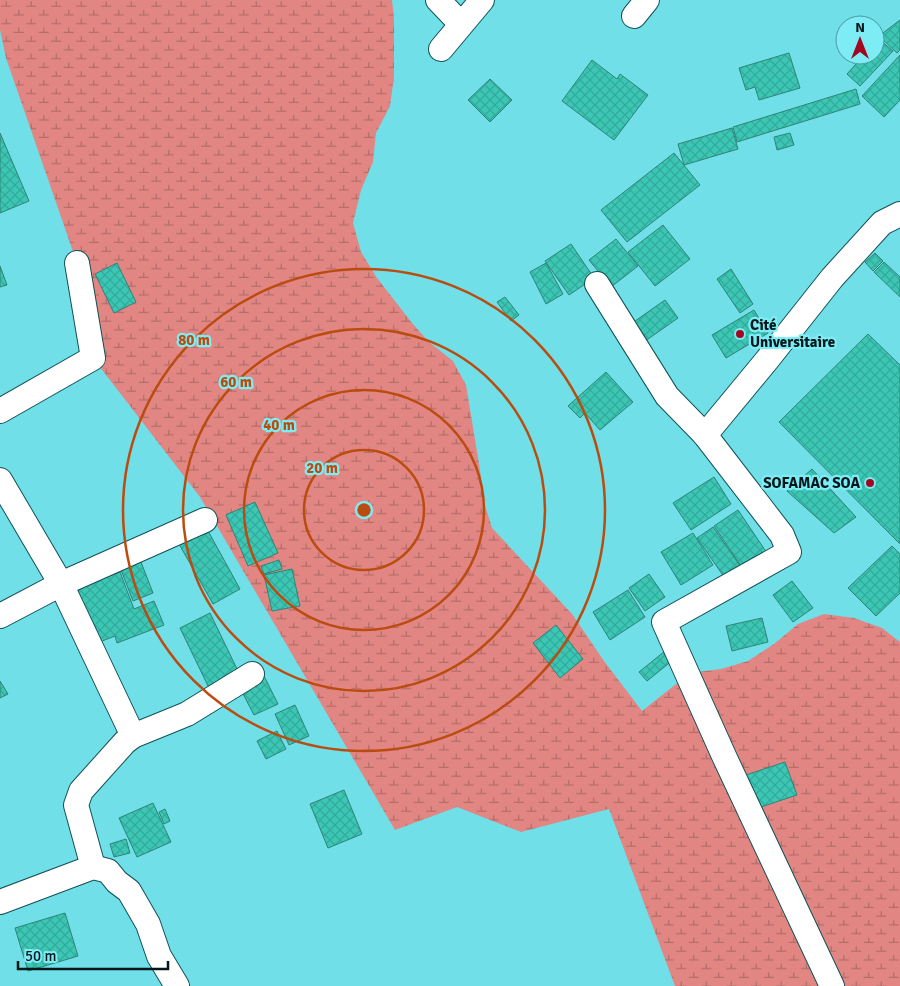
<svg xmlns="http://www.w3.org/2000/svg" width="900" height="986" font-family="Signika,sans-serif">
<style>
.wetland{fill:url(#wetland-marsh)}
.building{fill:url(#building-cross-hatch);stroke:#2f8377}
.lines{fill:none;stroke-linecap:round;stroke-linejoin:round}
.minor-casing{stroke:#125156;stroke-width:26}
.minor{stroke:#fff;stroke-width:24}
.ring{fill:none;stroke:#ba4c0f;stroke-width:2.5}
.poi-dot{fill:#a30621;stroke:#7eecf5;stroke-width:2}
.labels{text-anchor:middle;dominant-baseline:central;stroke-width:4.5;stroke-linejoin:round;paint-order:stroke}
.poi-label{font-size:15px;font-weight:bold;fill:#011719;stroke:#7eecf5;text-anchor:start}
.centre{fill:#ba4c0f;stroke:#7eecf5;stroke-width:2.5}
.ring-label{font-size:15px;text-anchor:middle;font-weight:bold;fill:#ba4c0f;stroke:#7eecf5;stroke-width:4.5;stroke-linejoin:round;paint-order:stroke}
</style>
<defs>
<pattern id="wetland-marsh" width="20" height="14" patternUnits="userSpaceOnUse" patternTransform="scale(1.25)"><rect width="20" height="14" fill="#e18683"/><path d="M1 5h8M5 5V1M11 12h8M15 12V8" fill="none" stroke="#b46d6a"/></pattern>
<pattern id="building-cross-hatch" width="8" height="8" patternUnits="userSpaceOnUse" patternTransform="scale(1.25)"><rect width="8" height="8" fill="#3cc7b5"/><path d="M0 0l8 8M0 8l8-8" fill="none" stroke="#33aa9b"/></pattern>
</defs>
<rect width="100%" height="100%" fill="#70dfe8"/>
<path class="wetland" d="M0,0H392L394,19V77L390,106L376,133L373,162L361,190L353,223L361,252L377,278L412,323L429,342L453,361L466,385L480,470L483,499L492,528L572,614L604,661L642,711L690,673L721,669L748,661L774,644L798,624L824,614L854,618L882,628L900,642V986H675L609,809L521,832L457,807L395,830L200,497L93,358L77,263L6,58L0,30Z"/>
<g class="building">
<path d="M900,20V50L897,53L879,36Z"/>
<path d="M879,39L893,51L860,86L847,74L864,55H875V43Z"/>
<path d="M789,53L800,88L759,100L755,87L746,90L739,68Z"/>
<path d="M900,55V100L884,117L862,96Z"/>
<path d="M592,60L617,79L620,74L648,95L614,140L562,101Z"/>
<path d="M490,79L512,100L490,122L468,100Z"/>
<path d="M856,89L860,104L737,142L733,127Z"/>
<path d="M732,128L738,149L684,165L678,144Z"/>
<path d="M0,133L29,201L0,213Z"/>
<path d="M790,133L794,145L777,150L774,137Z"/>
<path d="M674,153L700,185L627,242L601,210Z"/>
<path d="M663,225L690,259L655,286L628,252Z"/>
<path d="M616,239L638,266L611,287L589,260Z"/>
<path d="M571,244L594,278L569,295L545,261Z"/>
<path d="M875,253L883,261L873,271L865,262Z"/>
<path d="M884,262L900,277V297L874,272Z"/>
<path d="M117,263L136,302L114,313L95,274Z"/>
<path d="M546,263L563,294L546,304L530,272Z"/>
<path d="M0,266L7,285L0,287Z"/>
<path d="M731,269L753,304L740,313L717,279Z"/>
<path d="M505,297L519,315L511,321L497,302Z"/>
<path d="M665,300L678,318L641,344L628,326Z"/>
<path d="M754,310L768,333L726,358L712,335Z"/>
<path d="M868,334L900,365V544L779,422Z"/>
<path d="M606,372L633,402L600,430L585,413L580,418L568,406Z"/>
<path d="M812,469L856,517L834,533L787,491Z"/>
<path d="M714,477L731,504L691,530L673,503Z"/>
<path d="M255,502L278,553L248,566L226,515Z"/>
<path d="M738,510L769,556L745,572L714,526Z"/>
<path d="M713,527L745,573L729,584L697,538Z"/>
<path d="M207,529L240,589L213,604L179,544Z"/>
<path d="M693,533L713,565L681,585L661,552Z"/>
<path d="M892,546L900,554V593L876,616L848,588Z"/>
<path d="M279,560L282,569L264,574L261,566Z"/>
<path d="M141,562L153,593L133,601L121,570Z"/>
<path d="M292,569L300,606L272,611L264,575Z"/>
<path d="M120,572L134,609L154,601L164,625L117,643L115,636L97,643L76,589Z"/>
<path d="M649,574L665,597L645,611L629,588Z"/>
<path d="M792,581L813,608L793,622L773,595Z"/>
<path d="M628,590L645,617L610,640L593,612Z"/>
<path d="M210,613L238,671L208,686L180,628Z"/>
<path d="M762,618L768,642L732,651L726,626Z"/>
<path d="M556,625L583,659L560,678L533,643Z"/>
<path d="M665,651L673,660L647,681L639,672Z"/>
<path d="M264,676L278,704L254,715L240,688Z"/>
<path d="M0,681L8,694L0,698Z"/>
<path d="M295,705L309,736L289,745L275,714Z"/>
<path d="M277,731L286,749L266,759L257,741Z"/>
<path d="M785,762L797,795L755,809L743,776Z"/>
<path d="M344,790L362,834L328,848L310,804Z"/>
<path d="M153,803L171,842L137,857L119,818Z"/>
<path d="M165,809L170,821L164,824L159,812Z"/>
<path d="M126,839L130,853L114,857L110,844Z"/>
<path d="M65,913L78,956L28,971L15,928Z"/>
</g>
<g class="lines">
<defs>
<g id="minor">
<path d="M438,0L461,24"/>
<path d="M634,16L647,0"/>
<path d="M441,49L482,0"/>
<path d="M597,284L667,396L705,435L782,535L789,552L664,622L724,756L832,986"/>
<path d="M0,411L93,358L77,263"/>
<path d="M705,435L767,360L832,278L882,223L900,214"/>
<path d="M0,480L61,584L133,736"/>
<path d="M0,616L61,584L205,520"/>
<path d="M93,867L76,805L81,791L125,742L133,736L187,714L252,674"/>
<path d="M0,902L93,867L108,871L117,882L129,891L148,924L159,956L177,986"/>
</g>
</defs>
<use href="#minor" class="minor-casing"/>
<use href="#minor" class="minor"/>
</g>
<g class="ring">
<circle cx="364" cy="510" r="60"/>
<circle cx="364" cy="510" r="120"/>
<circle cx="364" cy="510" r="181"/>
<circle cx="364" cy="510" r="241"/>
</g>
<g class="poi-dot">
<circle cx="740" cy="334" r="5"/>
<circle cx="870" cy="483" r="5"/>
</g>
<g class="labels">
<g class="poi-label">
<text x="750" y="325">Cité<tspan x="750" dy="17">Universitaire</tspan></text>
<text x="860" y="483" text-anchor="end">SOFAMAC SOA</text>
</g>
</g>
<circle cx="364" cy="510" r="8" class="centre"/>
<g class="ring-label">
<text x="194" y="345">80 m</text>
<text x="236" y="387">60 m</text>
<text x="279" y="430">40 m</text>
<text x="322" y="473">20 m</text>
</g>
<g transform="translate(860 40)"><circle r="24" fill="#7eecf5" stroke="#4c979d"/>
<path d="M0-4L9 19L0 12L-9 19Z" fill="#a30621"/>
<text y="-8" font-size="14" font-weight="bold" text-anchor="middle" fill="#011719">N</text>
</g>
<path d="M18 961v8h150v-8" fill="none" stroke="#011719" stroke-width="2.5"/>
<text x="25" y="961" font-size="15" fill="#011719" stroke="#7eecf5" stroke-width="4" paint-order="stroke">50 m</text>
</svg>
